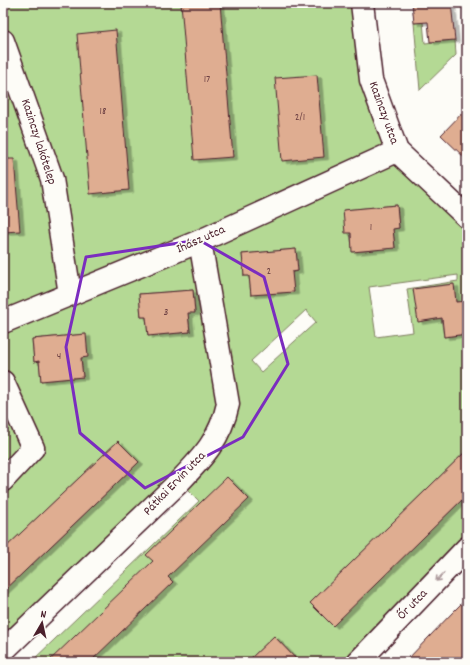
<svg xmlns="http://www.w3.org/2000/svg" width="470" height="665" font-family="Dekko,sans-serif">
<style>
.green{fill:#b4d994;stroke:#7f7c60;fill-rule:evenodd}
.building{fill:#dfad91;stroke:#4a1f2b;filter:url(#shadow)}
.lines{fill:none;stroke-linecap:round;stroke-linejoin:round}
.minor-casing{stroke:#4a1f2b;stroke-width:25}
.minor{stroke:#fdfcf7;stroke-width:22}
.oneway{stroke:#ac999b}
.marked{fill:none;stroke:#7b2cbf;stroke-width:3;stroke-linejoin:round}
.labels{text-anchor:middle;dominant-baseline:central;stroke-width:3.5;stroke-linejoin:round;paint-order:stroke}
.number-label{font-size:11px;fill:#6f4244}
.street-label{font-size:13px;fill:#4a1f2b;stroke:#fdfcf7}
</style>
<defs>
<filter id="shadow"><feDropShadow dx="4.5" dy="2.5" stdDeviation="0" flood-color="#0004"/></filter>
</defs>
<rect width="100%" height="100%" fill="#fdfcf7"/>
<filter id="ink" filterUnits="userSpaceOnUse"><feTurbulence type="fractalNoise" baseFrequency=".025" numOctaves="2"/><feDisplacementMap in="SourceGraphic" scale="8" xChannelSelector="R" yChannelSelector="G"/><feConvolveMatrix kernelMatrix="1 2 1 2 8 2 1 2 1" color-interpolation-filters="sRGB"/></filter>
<g filter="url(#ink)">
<g class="green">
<path d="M3,3H359L393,149L3,318Z"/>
<path d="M423,22L425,43L455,40L456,55L420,90L414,23Z"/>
<path d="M396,154L467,221V301L456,302L453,284L414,289L418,321L441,318L444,337L467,334V450L310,603L333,625L467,495V547L355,662H292L295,658L274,636L247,662H31L199,501L186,488L5,662H3V592L138,463L118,441L3,550V412L9,406L3,400V325ZM397,205L399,228L393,229L395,248L353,252L350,233L344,210ZM296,249L298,271L292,272L293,292L251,295L249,276H244L242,254ZM458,275V281L407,289L413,332L376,337L369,287ZM193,290L195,312L188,313L190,332L148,336L146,317H141L139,294ZM306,310L316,322L261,372L251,361ZM86,334L81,358L83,377L41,381L39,361L34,362L32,339Z"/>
</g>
<g class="building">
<path d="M181,3H220L233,157L194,160Z"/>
<path d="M412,3H451L455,40L430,42L428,22L414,23Z"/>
<path d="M116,30L129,190L90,194L77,34Z"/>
<path d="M317,75L324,157L282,161L275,78Z"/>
<path d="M467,108V160L441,135Z"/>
<path d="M3,159H14L20,231L3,232Z"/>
<path d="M397,205L399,228L393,229L395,248L352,252L351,233H345L343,210Z"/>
<path d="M296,249L298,271L292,272L294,292L251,295L249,276H244L242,254Z"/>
<path d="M454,284L456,302L467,301V334L444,337L442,318L418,322L413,289Z"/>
<path d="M193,290L195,313H188L190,332L148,336L146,317H141L139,294Z"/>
<path d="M86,334L88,357L81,358L83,377L41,381L39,361L34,362L32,339Z"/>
<path d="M118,441L139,462L3,592V550Z"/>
<path d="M467,450V495L333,626L310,603Z"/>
<path d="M227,477L249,499L168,577L173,582L90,662H48L153,561L146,555Z"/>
<path d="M467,598V662H405L453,612Z"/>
<path d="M274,636L299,662H247Z"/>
</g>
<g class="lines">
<defs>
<g id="minor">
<path d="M362,3L371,80L397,151L467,217"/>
<path d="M3,41L52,179L70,294"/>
<path d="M3,322L200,241L397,151"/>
<path d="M3,382L33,448L3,480"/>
<path d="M3,651L176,485C201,459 220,441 228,404L200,241"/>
<path d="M358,662L467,548"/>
</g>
</defs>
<use href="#minor" class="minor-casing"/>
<use href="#minor" class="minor"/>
</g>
<defs><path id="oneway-shaft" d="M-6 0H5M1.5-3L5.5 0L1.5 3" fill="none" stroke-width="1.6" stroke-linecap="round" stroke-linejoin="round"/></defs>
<use class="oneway" href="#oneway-shaft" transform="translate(440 577) rotate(134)"/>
</g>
<path class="marked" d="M199,240L264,277L288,364L243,437L145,488L80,433L66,347L86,257Z"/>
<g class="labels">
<g class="number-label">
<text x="207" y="80">17</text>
<text x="103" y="112">18</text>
<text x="300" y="118">2/1</text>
<text x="371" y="228">1</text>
<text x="269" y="272">2</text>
<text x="166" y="313">3</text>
<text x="59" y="357">4</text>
</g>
<g class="street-label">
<text transform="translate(383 113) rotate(70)">Kazinczy utca</text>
<text transform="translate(38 142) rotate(72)">Kazinczy lakótelep</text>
<text transform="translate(201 240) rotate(-24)">Ihász utca</text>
<text transform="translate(175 484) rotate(-46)">Pátkai Ervin utca</text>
<text transform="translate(413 605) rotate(-46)">Őr utca</text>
</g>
</g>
<rect width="470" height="665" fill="none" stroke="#fdfcf7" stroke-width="16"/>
<rect x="8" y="8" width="454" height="649" fill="none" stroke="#4a1f2b" stroke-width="1.5" filter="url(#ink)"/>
<g transform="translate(42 623) rotate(9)" stroke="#fdfcf7" stroke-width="3" paint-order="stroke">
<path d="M0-3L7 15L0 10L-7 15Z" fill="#4a1f2b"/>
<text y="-6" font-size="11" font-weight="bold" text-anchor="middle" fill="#4a1f2b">N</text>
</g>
</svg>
